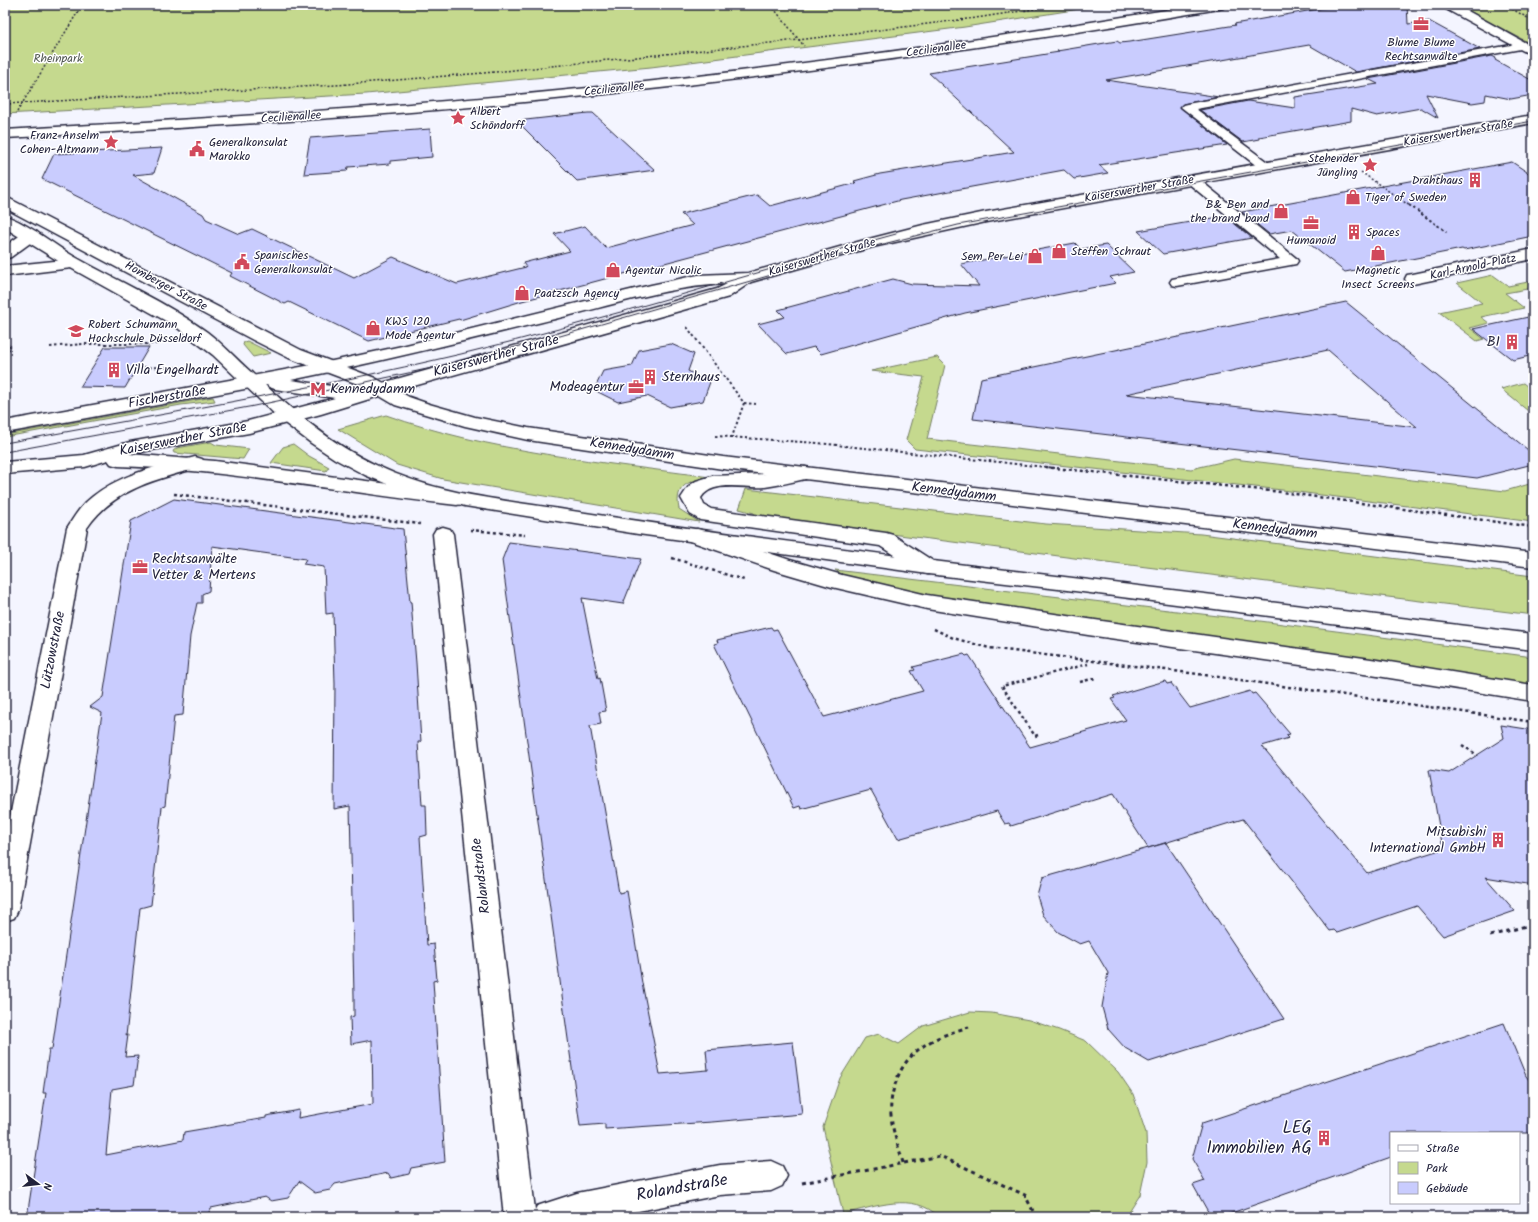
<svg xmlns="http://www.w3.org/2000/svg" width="1538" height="1222" font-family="Kalam,sans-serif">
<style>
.green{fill:#c5d98e;stroke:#747e64}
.building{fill:#c9ccfe;stroke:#22223b;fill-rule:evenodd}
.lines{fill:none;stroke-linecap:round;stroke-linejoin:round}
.service-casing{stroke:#22223b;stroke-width:3}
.minor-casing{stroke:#22223b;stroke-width:3}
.tertiary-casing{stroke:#22223b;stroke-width:3}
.secondary-casing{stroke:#22223b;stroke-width:3}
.primary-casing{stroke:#22223b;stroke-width:3}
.trunk-casing{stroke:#22223b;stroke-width:3}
.path-far3{stroke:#22223b;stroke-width:1.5;stroke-dasharray:2 2;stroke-linecap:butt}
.path-far2{stroke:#22223b;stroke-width:2;stroke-dasharray:2.5 2.5;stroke-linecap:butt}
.path-far1{stroke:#22223b;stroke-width:2.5;stroke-dasharray:3 3;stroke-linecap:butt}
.path{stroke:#22223b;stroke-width:3;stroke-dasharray:4 4;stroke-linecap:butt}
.service{fill:#fff;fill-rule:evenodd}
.minor{fill:#fff;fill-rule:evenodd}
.tertiary{fill:#fff;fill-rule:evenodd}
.secondary{fill:#fff;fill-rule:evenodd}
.primary{fill:#fff;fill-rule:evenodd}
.trunk{fill:#fff;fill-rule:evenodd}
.tram{stroke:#22223b;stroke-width:1}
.labels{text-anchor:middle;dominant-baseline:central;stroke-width:3;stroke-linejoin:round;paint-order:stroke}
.far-poi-label{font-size:12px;fill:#22223b;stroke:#fff;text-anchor:start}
.far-street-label{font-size:12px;fill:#22223b;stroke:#fff}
.far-park-label{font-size:12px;fill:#535954;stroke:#fff}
.poi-label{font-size:14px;fill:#22223b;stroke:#fff;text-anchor:start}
.street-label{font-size:14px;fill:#22223b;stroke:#fff}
.near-poi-label{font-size:17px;fill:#22223b;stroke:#fff;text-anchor:end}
.near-street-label{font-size:17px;fill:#22223b;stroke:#fff}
</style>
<rect width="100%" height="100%" fill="#f4f5ff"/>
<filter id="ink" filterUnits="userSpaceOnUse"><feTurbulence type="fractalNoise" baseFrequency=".025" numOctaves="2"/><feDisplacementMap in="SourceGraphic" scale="8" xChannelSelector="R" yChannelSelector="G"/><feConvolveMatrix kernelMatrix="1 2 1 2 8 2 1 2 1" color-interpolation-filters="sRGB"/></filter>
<g filter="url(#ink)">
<g class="green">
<path d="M5,5H1105L965,27L651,67L366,94L5,114Z"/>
<path d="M1458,5H1533V45L1462,7Z"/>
<path d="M1493,275L1508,286L1533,281V288L1505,293L1524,308L1481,317L1489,323L1470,328L1484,339L1477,341L1439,312L1482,303L1457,283Z"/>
<path d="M247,341L271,353L253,357L243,345L244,342Z"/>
<path d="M937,357L945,365L927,439L1191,469L1234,459L1505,491L1533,483V522L1282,490L915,449L906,440L924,377L871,371Z"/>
<path d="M1523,383L1533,391V415L1501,389Z"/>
<path d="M213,397L215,401L181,405L5,437V435Z"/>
<path d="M386,415C490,452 602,462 710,477C690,481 674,484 679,509L699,522L443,479L397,465L338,429Z"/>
<path d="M211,442L216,445L249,449L243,459L174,453L173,451L177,448Z"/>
<path d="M293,444L309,456L329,467L326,471L271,463L283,447Z"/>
<path d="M746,489L1046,524L1201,534L1533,576V615L1074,558L755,516L754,513L739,509Z"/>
<path d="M835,570L1260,621L1533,657V688L941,600L852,580Z"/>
<path d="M970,1012L992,1013L1029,1020L1059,1030L1086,1041L1118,1072L1133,1094L1146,1133L1147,1162L1140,1195L1126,1217H939C913,1191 875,1207 843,1214L823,1127L840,1078L865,1038L879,1034L899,1044L923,1026Z"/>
</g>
<g class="building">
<path d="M1341,5H1407L1408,24L1429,21L1480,49L1356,72L1309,45L1106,80L1219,97L1183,104L1180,107L1227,145L1099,165L1108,173L1074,179L1064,170L901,200L522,301L460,320L459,319L369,341L289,302L285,304L230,276L232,273L42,179L54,154L162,148L154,173L133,175L203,214L206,219L239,234L252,229L354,278L393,257L457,284L526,267L523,263L570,251L554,234L585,226L606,248L693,225L681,214L757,195L770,206L856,183L854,181L880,174L1014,152L929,73L1059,52L1057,51L1117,41L1120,43L1129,42L1236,25L1234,24Z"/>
<path d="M1492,56L1496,58L1495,60L1533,81V95L1511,99L1486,94L1485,101L1472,103L1426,94L1438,118L1421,108L1377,116L1351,109V121L1259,137V139L1243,142L1200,110L1248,101L1295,108V97L1378,84L1368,79Z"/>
<path d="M588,113H593L655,170L577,181L517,121Z"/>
<path d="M430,129L432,157L390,161V164L348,167L347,171L304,174L310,138Z"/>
<path d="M1512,162L1533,176V236L1464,250L1462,249L1345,272L1292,230L1269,234L1242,212Z"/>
<path d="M1225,216L1252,238L1163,254L1138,231Z"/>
<path d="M1075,243L1081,249L1106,245L1134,272L1110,277L1116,283L965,313L821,354L814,347L787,354L758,324L785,317L778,310L893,279L912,284L979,286L961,264Z"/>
<path d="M1346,302L1533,454V464L1477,478L973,419L981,378ZM1328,350L1417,427L1126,394Z"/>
<path d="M1533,316V355L1513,360L1473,329Z"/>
<path d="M671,344L694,354L688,371L710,382L703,401L670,407L647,396L618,402L594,390L603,371L632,366L639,350Z"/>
<path d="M105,347H149L125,388L80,387Z"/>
<path d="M174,499L403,529L410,602H411L416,663L421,742H418L422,805H426L427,835L420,837L427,945L434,944L437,980L433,981L445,1162L411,1168L409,1174L391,1178L388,1173L335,1184L330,1190L315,1193L299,1181L288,1198L271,1201L265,1197L211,1208L208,1214L191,1217H27L46,1093H43L49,1049H52L102,713L90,707L103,697L131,521ZM212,546L306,559L303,564L324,567L326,614L333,613L335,684L334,809L350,806L354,996V1016L350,1017L351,1044L372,1040L373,1104L298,1118L299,1110L266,1116V1118L184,1132L183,1140L106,1155L112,1089L134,1085L138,1056L125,1057L128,1035L126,1036L140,908L151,905L162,807L165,806L174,716L183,715L190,636L197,603H202V594L209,591Z"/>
<path d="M509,542L641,559L623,604L582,598L598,679L600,678L606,711L599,712L601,724L590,726L619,893L627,891L642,983L660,1074L708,1070L706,1050L793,1042L802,1114L712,1122L605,1129V1124L580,1126L502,560Z"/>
<path d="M771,627L773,630L777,629L824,717L923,691L911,671L915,670L913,667L964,654L966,656L969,655L1030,747L1126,720L1111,699L1115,698L1113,696L1165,681L1167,684L1171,683L1190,708L1250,691L1252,694L1255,693L1290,734L1286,735L1289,738L1262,746L1367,873L1443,849L1429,770L1449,773L1504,738L1501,725L1533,730V885L1485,877L1515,911L1443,936L1417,906L1337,933L1334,930L1330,931L1243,819L1148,848L1113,794L1011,826L1009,823L1005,824L997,811L898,839L871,790L801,809L800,806L794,808L714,644L718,643L717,640Z"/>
<path d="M1166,843L1284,1019L1149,1062L1125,1048L1108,1029L1102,1007L1108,973L1089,941L1080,944L1058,932L1043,915L1037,896L1042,878Z"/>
<path d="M1504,1023L1526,1076L1533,1085V1133H1391V1157L1220,1217H1211L1193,1185L1205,1181L1192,1159L1202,1123Z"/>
</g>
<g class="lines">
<defs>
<g id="service">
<path d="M1522,43L1527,46L1526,48L1196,109L1270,164L1272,167L1270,170H1262L1181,107L1183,105L1187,104Z"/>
<path d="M1192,176L1196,177L1296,258L1298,261L1296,264L1177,286L1172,285L1170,282L1172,279L1177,278L1280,259L1188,183L1186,180L1188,177Z"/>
</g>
<g id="minor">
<path d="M1442,5H1457L1533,47V56L1444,8Z"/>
<path d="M31,230L37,232L39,235L37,238L11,257L5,259V246L25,232Z"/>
<path d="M1533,249V259L1413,284L1407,283L1405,279L1407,275L1413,274Z"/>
<path d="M74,259L80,261L82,264L80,267L5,276V266Z"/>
<path d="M195,457L202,459L205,463L202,467C159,478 113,489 87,528L18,910L14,918L5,921V842L67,528C74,517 81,505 92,497C121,473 160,466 195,457Z"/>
<path d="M443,527L450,529L453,534L535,1210L537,1206L577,1193L720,1165L771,1161L782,1166L787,1176L782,1186L771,1191L720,1195L608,1217H504L433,534L436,529Z"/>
<path d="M697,529L790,560L842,575L927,595L1088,619L1371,659L1533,685V701L1371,675L1088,635L927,609L832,587L774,570L690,541L687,536L690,531Z"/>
</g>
<g id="tertiary">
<path d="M1197,5H1225L1223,8L1219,9C999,46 778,77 556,99C373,117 189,128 5,138V130C189,120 374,109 558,91C772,70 985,40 1197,5Z"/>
<path d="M1533,115V123L986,222L873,247L751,282L729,297L382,395L375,393L373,389L375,385L717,289L727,284C672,286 619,303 567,316C487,335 408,355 328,372L322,371L319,367L322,363L328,362L402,346L651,285L698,275L748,273L861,241L923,225L986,212Z"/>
</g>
<path id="secondary" d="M328,362L334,363L337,367L334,371L291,380L358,390L382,383L389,385L391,389L389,393L321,414L249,433L129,454L215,461L457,493L464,495L467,499L464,503L457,505C344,493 232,470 118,466L111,464L108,460L85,467L5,474V462L84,455L130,442L248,421L335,398L275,389L269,387L267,385L5,433V421Z"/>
<g id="primary">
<path d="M5,197L10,199L301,350L375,378L409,397L429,404L475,417L528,428L723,457L805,467L812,469L815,473L812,477L805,479L723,469L528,440L465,426L395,405L363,386L289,358L253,340L5,208Z"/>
<path d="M5,216C27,222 55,246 75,257C119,282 166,302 207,332C224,345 237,360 252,373C291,409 330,444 378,466C436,494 503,500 566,510C686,529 807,544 928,560L936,562L939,567L936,572L928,574L638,534L465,506L392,486L365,475L335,459L311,443L282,421L213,355L175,326L60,262L5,228Z"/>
</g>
<path id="trunk" d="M805,467L1533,553V567L805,479C792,482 779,485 765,487C746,489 713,479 701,498L704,505L711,509L886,533L893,535L933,561L1533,634V650L1067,590L928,574L920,572L880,546L700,520L690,514L681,498L689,486L696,481L712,476L767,474Z"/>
</defs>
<use href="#service" class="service-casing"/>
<use href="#minor" class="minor-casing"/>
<use href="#tertiary" class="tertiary-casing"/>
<use href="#secondary" class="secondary-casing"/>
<use href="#primary" class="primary-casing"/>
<use href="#trunk" class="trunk-casing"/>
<g class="path-far3">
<path d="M771,5L804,46"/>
<path d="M1505,5L1533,21"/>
<path d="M5,104L336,85L495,72L798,40L976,18L1060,5"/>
<path d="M17,112L82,5"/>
<path d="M1361,172L1410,206"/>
</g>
<g class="path-far2">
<path d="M1409,205L1447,232"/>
<path d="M687,327L744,403L732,437"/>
<path d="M5,342L11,347L5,353"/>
<path d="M50,347L83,344H156L165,340"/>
<path d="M139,367L189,368"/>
<path d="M744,403L756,404"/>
<path d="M715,436L817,443L1055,468"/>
</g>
<g class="path-far1">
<path d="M1045,467L1281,492L1533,527"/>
<path d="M174,494L420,524"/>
<path d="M470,530L525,535"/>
<path d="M672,558L744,580"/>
<path d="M934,629L953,638L989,648L1198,674L1533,722"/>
<path d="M1080,682L1096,678"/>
<path d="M1038,735L1035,736L1002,686L1088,664"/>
<path d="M1462,745L1477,755"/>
</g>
<g class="path">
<path d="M1490,936L1533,924"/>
<path d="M903,1163C899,1147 892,1131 891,1115C890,1103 892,1092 896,1082C907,1048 937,1036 969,1027"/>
<path d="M802,1183L940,1156L1025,1195L1036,1217"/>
</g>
<use href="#service" class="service"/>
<use href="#minor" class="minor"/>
<use href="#tertiary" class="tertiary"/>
<use href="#secondary" class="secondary"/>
<use href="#primary" class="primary"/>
<use href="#trunk" class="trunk"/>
<g class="tram">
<path d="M5,443C157,415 310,390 461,354C607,319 751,273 896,234"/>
<path d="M5,452L254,406L441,366L560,336L844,254L958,225L1533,121"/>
</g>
</g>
</g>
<defs>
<symbol id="office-bare" viewBox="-9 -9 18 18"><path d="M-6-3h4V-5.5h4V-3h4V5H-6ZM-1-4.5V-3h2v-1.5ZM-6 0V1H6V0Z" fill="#d1495b" stroke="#fff" stroke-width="2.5" paint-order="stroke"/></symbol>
<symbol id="sight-bare" viewBox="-9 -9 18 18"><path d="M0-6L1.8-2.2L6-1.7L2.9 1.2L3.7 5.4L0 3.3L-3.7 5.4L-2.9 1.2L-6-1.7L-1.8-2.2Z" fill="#d1495b" stroke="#fff" stroke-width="2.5" paint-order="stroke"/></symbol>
<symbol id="civic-bare" viewBox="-9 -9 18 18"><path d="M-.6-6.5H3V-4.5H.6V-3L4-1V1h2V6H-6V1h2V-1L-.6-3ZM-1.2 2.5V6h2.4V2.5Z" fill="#d1495b" stroke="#fff" stroke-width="2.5" paint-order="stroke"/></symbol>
<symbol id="building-bare" viewBox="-9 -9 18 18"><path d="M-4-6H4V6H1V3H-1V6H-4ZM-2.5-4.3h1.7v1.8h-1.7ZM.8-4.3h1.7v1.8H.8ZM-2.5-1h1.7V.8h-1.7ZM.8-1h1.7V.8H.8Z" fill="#d1495b" stroke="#fff" stroke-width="2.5" paint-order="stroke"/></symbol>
<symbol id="shop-bare" viewBox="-9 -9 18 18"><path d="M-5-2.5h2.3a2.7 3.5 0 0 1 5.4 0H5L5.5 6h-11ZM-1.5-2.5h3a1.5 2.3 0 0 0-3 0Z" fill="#d1495b" stroke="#fff" stroke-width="2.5" paint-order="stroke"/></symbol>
<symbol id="university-bare" viewBox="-9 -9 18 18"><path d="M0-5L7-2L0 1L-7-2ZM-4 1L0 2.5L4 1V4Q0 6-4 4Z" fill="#d1495b" stroke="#fff" stroke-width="2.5" paint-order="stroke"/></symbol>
<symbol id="metro-bare" viewBox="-9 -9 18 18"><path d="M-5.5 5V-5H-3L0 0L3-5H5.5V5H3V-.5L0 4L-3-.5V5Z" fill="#d1495b" stroke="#fff" stroke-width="2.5" paint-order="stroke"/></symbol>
</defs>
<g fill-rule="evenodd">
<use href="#office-bare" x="1410" y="13" width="22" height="22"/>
<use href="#sight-bare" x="447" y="107" width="22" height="22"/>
<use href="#sight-bare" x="100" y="131" width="22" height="22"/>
<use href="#civic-bare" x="186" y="138" width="22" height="22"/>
<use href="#sight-bare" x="1359" y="154" width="22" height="22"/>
<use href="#building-bare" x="1464" y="169" width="22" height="22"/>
<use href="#shop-bare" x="1342" y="186" width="22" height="22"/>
<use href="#shop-bare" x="1270" y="200" width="22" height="22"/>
<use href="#office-bare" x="1300" y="212" width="22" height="22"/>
<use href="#building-bare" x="1343" y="221" width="22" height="22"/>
<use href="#shop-bare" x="1048" y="240" width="22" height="22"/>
<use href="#shop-bare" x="1367" y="242" width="22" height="22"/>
<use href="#shop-bare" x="1024" y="245" width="22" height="22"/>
<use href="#civic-bare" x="231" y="251" width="22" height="22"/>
<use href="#shop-bare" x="602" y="259" width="22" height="22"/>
<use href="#shop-bare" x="511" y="282" width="22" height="22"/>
<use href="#shop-bare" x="362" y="317" width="22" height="22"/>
<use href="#university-bare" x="65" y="320" width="22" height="22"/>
<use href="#building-bare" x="1501" y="331" width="22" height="22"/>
<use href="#building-bare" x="103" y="359" width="22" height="22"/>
<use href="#building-bare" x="639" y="366" width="22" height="22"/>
<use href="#office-bare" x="625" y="376" width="22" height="22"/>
<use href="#metro-bare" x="307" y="378" width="22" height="22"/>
<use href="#office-bare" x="129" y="556" width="22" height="22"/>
<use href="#building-bare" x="1487" y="829" width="22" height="22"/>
<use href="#building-bare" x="1313" y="1127" width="22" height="22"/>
</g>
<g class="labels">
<g class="far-poi-label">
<text x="1421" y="42" text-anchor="middle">Blume Blume<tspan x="1421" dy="14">Rechtsanwälte</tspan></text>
<text x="470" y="111">Albert<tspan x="470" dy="14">Schöndorff</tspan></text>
<text x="99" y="135" text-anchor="end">Franz Anselm<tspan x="99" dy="14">Cohen-Altmann</tspan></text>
<text x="209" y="142">Generalkonsulat<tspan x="209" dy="14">Marokko</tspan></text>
<text x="1358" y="158" text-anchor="end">Stehender<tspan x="1358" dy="14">Jüngling</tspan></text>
<text x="1463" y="180" text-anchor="end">Drahthaus</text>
<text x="1365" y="197">Tiger of Sweden</text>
<text x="1269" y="204" text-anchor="end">B&amp; Ben and<tspan x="1269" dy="14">the brand band</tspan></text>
<text x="1366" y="232">Spaces</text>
<text x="1311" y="240" text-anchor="middle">Humanoid</text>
<text x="1071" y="251">Steffen Schraut</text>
<text x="254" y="255">Spanisches<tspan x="254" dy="14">Generalkonsulat</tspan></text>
<text x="1023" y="256" text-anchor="end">Sem Per Lei</text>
<text x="625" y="270">Agentur Nicolic</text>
<text x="1378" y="270" text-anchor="middle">Magnetic<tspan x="1378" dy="14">Insect Screens</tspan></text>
<text x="534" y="293">Paatzsch Agency</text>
<text x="385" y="321">KWS 120<tspan x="385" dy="14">Mode Agentur</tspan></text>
<text x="88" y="324">Robert Schumann<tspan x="88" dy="14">Hochschule Düsseldorf</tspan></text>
</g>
<g class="far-street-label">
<text transform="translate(936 49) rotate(-8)">Cecilienallee</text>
<text transform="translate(614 89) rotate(-6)">Cecilienallee</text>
<text transform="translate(291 117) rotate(-4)">Cecilienallee</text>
<text transform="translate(1458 133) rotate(-10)">Kaiserswerther Straße</text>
<text transform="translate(1139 189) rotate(-10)">Kaiserswerther Straße</text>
<text transform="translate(822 257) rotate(-16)">Kaiserswerther Straße</text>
<text transform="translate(1473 267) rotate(-12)">Karl-Arnold-Platz</text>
<text transform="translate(166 286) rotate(28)">Homberger Straße</text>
</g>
<g class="far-park-label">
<text x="58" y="58">Rheinpark</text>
</g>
<g class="poi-label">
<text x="1500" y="342" text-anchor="end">B1</text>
<text x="126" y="370">Villa Engelhardt</text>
<text x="662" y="377">Sternhaus</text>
<text x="624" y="387" text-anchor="end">Modeagentur</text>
<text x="330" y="389">Kennedydamm</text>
<text x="152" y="559">Rechtsanwälte<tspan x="152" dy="16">Vetter &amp; Mertens</tspan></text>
<text x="1486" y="832" text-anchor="end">Mitsubishi<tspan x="1486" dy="16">International GmbH</tspan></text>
</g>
<g class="street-label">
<text transform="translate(496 356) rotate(-15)">Kaiserswerther Straße</text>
<text transform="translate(167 397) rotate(-10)">Fischerstraße</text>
<text transform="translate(183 439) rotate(-11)">Kaiserswerther Straße</text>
<text transform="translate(632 449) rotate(9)">Kennedydamm</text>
<text transform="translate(954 492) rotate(7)">Kennedydamm</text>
<text transform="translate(1275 529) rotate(7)">Kennedydamm</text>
<text transform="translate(53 650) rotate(-79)">Lützowstraße</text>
<text transform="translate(481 876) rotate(-97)">Rolandstraße</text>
</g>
<g class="near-poi-label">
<text x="1312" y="1128">LEG<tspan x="1312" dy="20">Immobilien AG</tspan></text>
</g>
<g class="near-street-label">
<text transform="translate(682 1188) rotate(-10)">Rolandstraße</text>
</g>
</g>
<rect width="1538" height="1222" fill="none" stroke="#fff" stroke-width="20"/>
<rect x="10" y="10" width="1518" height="1202" fill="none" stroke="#22223b" stroke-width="1.5" filter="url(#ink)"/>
<rect x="1390" y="1132" width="130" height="72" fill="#ffffff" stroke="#a7a7b1"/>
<rect x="1398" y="1145" width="20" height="6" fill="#ffffff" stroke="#a7a7b1"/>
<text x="1426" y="1152" font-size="12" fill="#22223b">Straße</text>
<rect x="1398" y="1162" width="20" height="12" fill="#c5d98e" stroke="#a7a7b1"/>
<text x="1426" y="1172" font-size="12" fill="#22223b">Park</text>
<rect x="1398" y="1182" width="20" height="12" fill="#c9ccfe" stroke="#a7a7b1"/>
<text x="1426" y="1192" font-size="12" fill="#22223b">Gebäude</text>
<g transform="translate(38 1184) rotate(105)" stroke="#ffffff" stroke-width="3" paint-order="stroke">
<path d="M0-3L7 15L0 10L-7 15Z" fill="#22223b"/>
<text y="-6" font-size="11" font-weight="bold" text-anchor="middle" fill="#22223b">N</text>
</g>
</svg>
